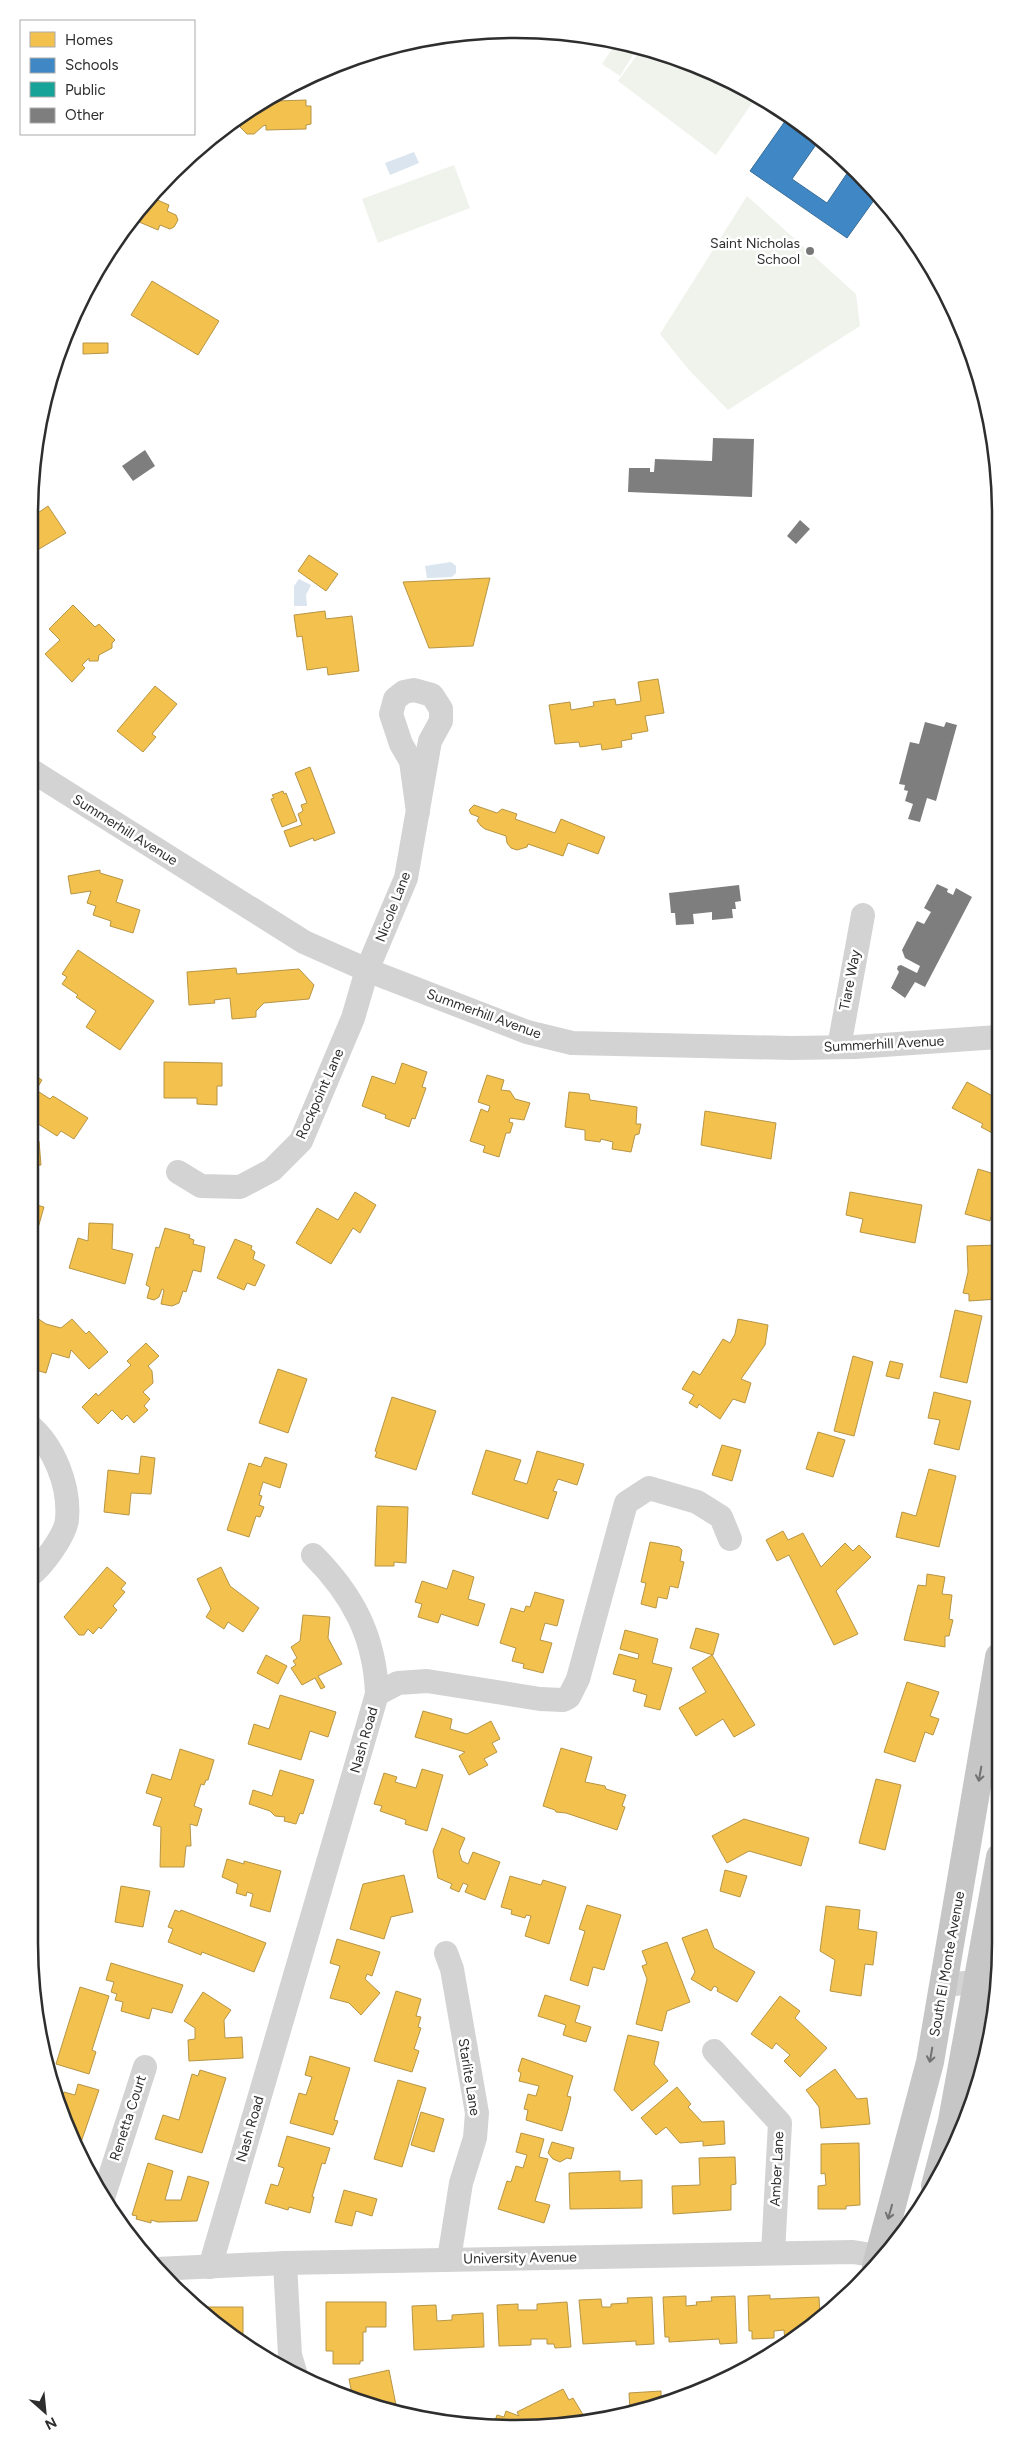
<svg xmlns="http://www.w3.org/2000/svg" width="1029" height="2457" font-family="Figtree,sans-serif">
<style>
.green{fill:#f0f3ec}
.water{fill:#dae5ef}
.homes{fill:#f2c14e;stroke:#b79544}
.schools{fill:#3f88c5;stroke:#3a6d98}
.public{fill:#17a398;stroke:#1e8078}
.building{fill:#7e7e7e}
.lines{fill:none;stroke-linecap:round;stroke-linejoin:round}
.minor{stroke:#d3d3d3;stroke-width:24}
.major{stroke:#c6c6c6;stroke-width:28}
.oneway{stroke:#727272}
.poi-dot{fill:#777;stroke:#fff;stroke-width:2}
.labels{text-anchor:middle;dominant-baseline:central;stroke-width:5;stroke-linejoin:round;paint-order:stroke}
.poi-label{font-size:14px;fill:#2e2e2e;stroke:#fff;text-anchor:end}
.street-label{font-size:14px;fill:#2e2e2e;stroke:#fff}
.rim{fill:none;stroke:#2e2e2e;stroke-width:2.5}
</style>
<rect width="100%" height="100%" fill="#fff"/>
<g class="green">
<path d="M617,42L638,47L620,76L602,64Z"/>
<path d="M642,48L671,55L755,99L716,155L618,81Z"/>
<path d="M454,165L470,208L378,243L362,199Z"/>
<path d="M747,196L856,294L860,326L728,410L689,370L660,334Z"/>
</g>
<g class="water">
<path d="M414,152L419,163L390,175L385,163Z"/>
<path d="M451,562L456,566V573L452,577L427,578L425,566Z"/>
<path d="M299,579L311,585L306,595L307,606H294V586Z"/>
</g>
<g class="homes">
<path d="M276,94V101L306,100V106H311V124L306,125V129L266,130V125L263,126L254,134H247L240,127L239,120L244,115L243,114Z"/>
<path d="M148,196L169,205L167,211L176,215L178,220L174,227L170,229L160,225L158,230L132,219Z"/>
<path d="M152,281L219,321L198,355L131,315Z"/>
<path d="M83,343H108V353L83,354Z"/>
<path d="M48,506L66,533L29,555V519Z"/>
<path d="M309,555L338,574L326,591L298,571Z"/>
<path d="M490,578L473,646L429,648L403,582Z"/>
<path d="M73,605L95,627L99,624L115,640L112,643V648L99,655L98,661H89V658L82,665L85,668L72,682L45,654L60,640L49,629Z"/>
<path d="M325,611L326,619L352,616L359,671L328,675L327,667L307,670L302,636L297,637L294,615Z"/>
<path d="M658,679L664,713L645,716L648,731L631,734L632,739L621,741L622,747L602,750L601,744L580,747L579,742L555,744L549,705L570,702L571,710L594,706L593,702L615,699L616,705L641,701L638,682Z"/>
<path d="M155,686L177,704L152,734L156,737L143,752L117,731Z"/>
<path d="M310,767L335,833L314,841L313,838L290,847L284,831L302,825L298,814L303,811L301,805L307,803L295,773Z"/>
<path d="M283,791L284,794L286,793L297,821L282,827L271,799L274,798L272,795Z"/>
<path d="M474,805L497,813L502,809L517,814L515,819L555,833L561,819L605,837L598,854L568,843L563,856L528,844L527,847L517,850L511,848L507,843L506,836L485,829L481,826L477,821L479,817L471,814L469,810Z"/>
<path d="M100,870V873L123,880L116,902L140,910L133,933L110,926L111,921L93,915L96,906L87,903L91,891L71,894L68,876Z"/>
<path d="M78,950L154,1001L120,1050L86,1027L96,1011L76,997L78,995L62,984L67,977L62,974Z"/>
<path d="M236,968L237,974L299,969L314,985L309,999L264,1003L256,1011V1017L232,1019L230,998L214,1000L215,1003L189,1005L187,972Z"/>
<path d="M164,1062L222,1063V1086H217V1105L197,1104V1098H164Z"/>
<path d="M402,1063L427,1072L422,1087L426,1088L415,1119L412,1118L409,1127L385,1118L386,1115L362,1106L372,1076L395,1084Z"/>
<path d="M31,1073L42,1080L36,1090L50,1099L53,1096L88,1118L74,1139L61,1131L57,1136L29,1118V1077Z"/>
<path d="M487,1075L504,1080L501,1090L510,1091L515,1099L530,1103L524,1120L510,1118L509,1122L513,1123L510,1133H506L499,1157L483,1152L485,1146L470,1141L481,1109L488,1112L490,1106L478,1102Z"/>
<path d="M967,1082L998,1099V1136L981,1127L983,1124L952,1108Z"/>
<path d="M569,1092L589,1094L590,1100L637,1107L636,1124H641L639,1134L635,1135L631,1152L612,1149L613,1142L601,1139L600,1142L585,1140V1130L565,1127Z"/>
<path d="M705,1111L776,1123L771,1159L701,1145Z"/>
<path d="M39,1141L41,1165L29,1166V1142Z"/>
<path d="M978,1169L998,1175V1211L993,1209L990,1221L965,1214Z"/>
<path d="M355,1192L376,1205L360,1233L353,1228L331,1264L296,1243L317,1208L338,1220Z"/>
<path d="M850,1192L922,1205L915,1243L860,1232L863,1219L846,1215Z"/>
<path d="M29,1203L44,1207L38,1228L32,1226L29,1237Z"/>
<path d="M89,1223L113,1224L112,1249L133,1254L125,1284L69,1268L78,1238L88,1241Z"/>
<path d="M165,1228L190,1235L189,1238L194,1240L193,1244L205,1247L201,1272L193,1270L186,1292L183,1291L179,1303L172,1306L161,1304L164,1290L162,1289L159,1297L154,1300L147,1298L150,1287L146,1285L156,1247L159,1248Z"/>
<path d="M235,1239L252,1246L251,1249L255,1252L253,1259L265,1265L255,1286L247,1283L244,1290L217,1278Z"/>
<path d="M998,1245V1299L969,1301V1294L963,1293L968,1272L967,1246Z"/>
<path d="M29,1307L39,1314L37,1318L46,1324L61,1328L72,1319L86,1334L89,1331L108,1352L89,1369L71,1350L69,1358L52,1353L46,1373L29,1368L33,1347L29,1345Z"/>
<path d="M955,1310L982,1316L967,1383L940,1377Z"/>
<path d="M738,1319L768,1325L765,1345L741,1379L751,1383L745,1403L733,1399L720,1419L699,1404L697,1408L689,1403L694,1395L682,1389L693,1371L700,1375L723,1339L730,1343L735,1334Z"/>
<path d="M146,1343L159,1356L148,1366L152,1371L153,1383L143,1392L150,1399L144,1406L148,1410L134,1423L127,1415L122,1420L112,1410L98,1424L82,1407L96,1393L98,1396L131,1365L127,1361Z"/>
<path d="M853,1356L873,1362L854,1436L834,1431Z"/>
<path d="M890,1361L903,1364L899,1379L886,1376Z"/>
<path d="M278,1369L307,1379L288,1433L259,1423Z"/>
<path d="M934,1392L971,1401L959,1450L934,1444L940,1420L928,1418Z"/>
<path d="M392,1397L436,1411L416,1470L375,1457L377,1452L375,1451Z"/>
<path d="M818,1432L845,1440L833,1477L806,1469Z"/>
<path d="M722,1445L741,1450L732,1481L712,1475Z"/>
<path d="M486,1450L521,1460L514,1480L527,1484L537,1451L584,1464L577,1485L558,1479L553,1491L557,1492L548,1519L472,1494Z"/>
<path d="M141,1456L155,1458L151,1494L131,1493L129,1515L104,1512L108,1470L139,1474Z"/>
<path d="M265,1457L287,1464L280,1488L263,1482L259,1495L262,1496L259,1505L264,1507L260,1517L256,1516L249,1537L227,1530L249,1463L261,1467Z"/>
<path d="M929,1469L956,1476L939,1547L896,1537L902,1512L916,1516Z"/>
<path d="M377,1506L408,1507L406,1563L394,1562V1566H375Z"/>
<path d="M783,1531L788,1540L803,1533L821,1567L845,1543L853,1551L859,1545L871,1557L836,1591L858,1634L834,1645L789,1555L777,1561L766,1540Z"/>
<path d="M650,1542L679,1547L682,1550L680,1561L684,1562L678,1588L670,1586L667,1599L658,1597L656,1608L641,1604L646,1583L641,1582Z"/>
<path d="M107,1567L126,1583L121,1589L125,1592L113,1606L117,1610L101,1629L99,1627L93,1634L88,1629L84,1635H79L64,1617Z"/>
<path d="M221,1567L230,1586L259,1608L243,1632L228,1622L224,1629L206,1617L211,1609L197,1579Z"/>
<path d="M453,1570L474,1577L468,1599L485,1604L478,1626L441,1614L438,1623L418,1617L422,1604L415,1602L422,1581L447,1589Z"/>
<path d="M927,1574L945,1577L942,1594L952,1595L949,1619L953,1620L949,1636H945V1647L904,1640L918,1585L926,1586Z"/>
<path d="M535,1592L564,1600L557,1626L545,1623L540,1640L552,1643L543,1673L523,1668L524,1664L512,1661L516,1648L500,1643L511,1608L524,1612L526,1606L530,1607Z"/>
<path d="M303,1615L330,1617L328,1638L342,1664L318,1676L325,1687L321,1689L315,1678L302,1685L291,1668L296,1665L293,1661L297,1658L291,1647L300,1641Z"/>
<path d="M696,1628L719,1634L713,1655L690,1648Z"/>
<path d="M625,1630L658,1639L652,1663L672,1668L660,1710L644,1706L647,1695L633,1691L636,1680L613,1674L619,1654L638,1659L639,1654L620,1649Z"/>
<path d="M266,1655L287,1666L278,1684L257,1673Z"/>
<path d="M712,1655L755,1725L734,1737L723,1719L696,1736L679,1708L706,1692L692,1668Z"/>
<path d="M907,1682L939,1692L930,1716L939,1719L933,1735L925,1732L915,1762L884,1752Z"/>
<path d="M280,1695L336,1712L328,1737L310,1731L301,1760L248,1744L254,1724L269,1729Z"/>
<path d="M423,1711L452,1719L450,1729L467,1734L491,1721L500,1739L492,1743L497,1752L484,1759L488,1765L469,1775L459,1756L465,1752L415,1737Z"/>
<path d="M561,1748L592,1757L585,1782L605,1786L606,1789L626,1795L622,1806L625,1807L617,1830L566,1813L556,1812L555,1810L543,1806Z"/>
<path d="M180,1749L214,1760L208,1780H206L204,1785L201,1784L194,1806L202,1809L197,1826L190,1824L191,1846H186L184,1867H160L161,1827L153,1825L162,1798L146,1793L152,1774L171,1780Z"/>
<path d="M422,1769L443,1775L427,1831L405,1824L406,1820L380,1811L382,1806L374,1804L384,1773L397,1777L395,1782L416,1788Z"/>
<path d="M280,1770L314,1780L303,1814L300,1813L296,1824L284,1821L285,1817L275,1816L270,1811L249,1804L253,1790L272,1796Z"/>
<path d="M876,1779L901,1785L885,1850L859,1843Z"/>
<path d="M744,1819L809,1838L801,1866L749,1851L727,1863L712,1836Z"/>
<path d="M442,1828L465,1838L459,1852L462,1861L468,1864L473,1852L500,1862L485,1900L465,1892L468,1885L463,1883L459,1892L450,1888L452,1884L438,1878L433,1851Z"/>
<path d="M227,1859L244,1864V1861L281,1871L270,1912L250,1906L253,1894L247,1892L246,1896L236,1893L238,1884L222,1877Z"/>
<path d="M725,1870L747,1876L740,1897L720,1891Z"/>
<path d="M404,1875L413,1912L391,1917L384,1939L350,1929L363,1884Z"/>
<path d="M510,1876L541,1885L543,1880L566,1887L549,1944L525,1936L531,1916L526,1915L525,1918L511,1914L512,1910L501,1907Z"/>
<path d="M121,1886L150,1891L143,1927L115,1922Z"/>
<path d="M587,1905L621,1915L604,1970L593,1967L588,1986L570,1980L585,1931L579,1929Z"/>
<path d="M826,1906L860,1910L858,1929L877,1932L873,1965L865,1964L861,1996L830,1991L835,1960L820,1951Z"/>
<path d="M175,1910L180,1912L181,1910L266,1943L254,1972L202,1952L201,1955L168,1942L173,1929L168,1927Z"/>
<path d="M707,1929L714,1948L755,1972L737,2002L717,1991L718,1988L714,1986L711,1991L691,1979L695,1972L682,1938Z"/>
<path d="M337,1939L380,1952L372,1976L367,1974L365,1979L380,1993L361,2015L349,2003L330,1998L340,1966L330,1963Z"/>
<path d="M667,1942L690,2002L667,2011L662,2031L636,2024L647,1979L642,1966L647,1964L642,1951Z"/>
<path d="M111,1963L183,1985L172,2013L152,2008L149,2019L121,2011L123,2002L115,2000L117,1994L111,1992L114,1982L106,1980Z"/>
<path d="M80,1987L109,1996L92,2050L96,2052L89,2074L56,2064Z"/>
<path d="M396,1991L421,1999L416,2016L421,2017L418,2027L421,2028L414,2049L419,2051L412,2072L374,2061Z"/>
<path d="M203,1992L231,2010L224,2020L225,2038L242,2037L243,2058L189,2061L188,2040L195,2039V2028L184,2021Z"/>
<path d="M545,1995L580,2006L575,2022L591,2027L586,2042L563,2035L566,2025L538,2016Z"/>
<path d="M780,1996L800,2011L795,2018L827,2048L800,2077L784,2061L790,2055L776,2043L772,2049L751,2034Z"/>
<path d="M628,2035L659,2042L654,2064L668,2081L632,2111L614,2090Z"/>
<path d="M310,2056L350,2068L334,2120L338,2121L333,2135L290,2123L299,2093L306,2095L312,2077L305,2075Z"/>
<path d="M522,2058L573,2076L567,2096L571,2097L568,2110L562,2131L526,2120L528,2110L524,2109L528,2094L536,2096L539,2086L519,2081L521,2073L518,2071Z"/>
<path d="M835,2069L857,2099L867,2098L870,2124L821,2128L819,2107L806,2090Z"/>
<path d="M200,2070L226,2078L202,2153L155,2139L163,2115L179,2120L192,2074L198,2076Z"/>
<path d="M398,2080L426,2088L402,2167L374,2159Z"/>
<path d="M78,2084L99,2090L78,2151L59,2108L64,2092L75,2095Z"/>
<path d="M677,2087L691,2104L688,2107L702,2122L724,2121L725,2144L703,2146V2141L680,2143L666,2127L656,2135L641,2118Z"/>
<path d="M421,2112L444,2119L434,2152L411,2145Z"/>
<path d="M521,2133L544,2139L539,2157L548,2159L535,2201L550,2205L544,2223L498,2209L507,2181L511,2182L516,2166L523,2168L527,2155L516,2152Z"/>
<path d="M287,2136L330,2148L325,2164L322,2163L312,2197H314L310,2213L289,2207L288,2210L265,2203L271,2184L278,2186L284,2168L278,2166Z"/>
<path d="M552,2142L574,2148L571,2159L567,2158L560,2162L553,2159L548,2153Z"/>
<path d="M859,2143L860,2205L846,2206V2209H818V2186L826,2185L825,2173L821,2174V2144Z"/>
<path d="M735,2157L736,2184L731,2185V2210L673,2214L672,2186L700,2185L699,2158Z"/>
<path d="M148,2163L173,2171L165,2200H181L188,2176L209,2182L197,2221L158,2222L151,2220V2223L136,2219L137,2216L132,2215Z"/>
<path d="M620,2171V2181L642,2180V2208L570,2209L569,2173Z"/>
<path d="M344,2190L377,2199L372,2216L356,2211L352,2226L335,2222Z"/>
<path d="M770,2295V2299L819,2297L820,2318L788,2341H785L784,2330L774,2331V2338L752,2339V2331H749L748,2296Z"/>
<path d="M686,2296V2306L697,2305L696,2302L712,2301L711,2297L735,2296L737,2343L720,2344L719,2339L669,2342V2337H665L663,2297Z"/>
<path d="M652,2297L654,2344L636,2345V2341L583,2344L579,2300L601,2299L602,2307H611V2304L628,2303L627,2298Z"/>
<path d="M326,2302H386V2327H366V2332H363V2361H360V2364H333V2351H326Z"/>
<path d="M567,2302L571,2347L555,2348L554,2344H547V2339H531V2345L499,2346L497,2305L518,2304V2310H537V2304Z"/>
<path d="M436,2305L437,2321L452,2320V2315L483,2313L484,2347L414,2350L412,2306Z"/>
<path d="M195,2307H243V2343L195,2308Z"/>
<path d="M389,2370L397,2410L352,2394L349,2379Z"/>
<path d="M563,2389L569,2400L573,2398L585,2418L578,2422L514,2428L493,2426L497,2415L504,2417L506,2411L519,2416L517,2412Z"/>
<path d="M661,2391V2399L630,2411L629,2393Z"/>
</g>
<path class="schools" d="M788,117L810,129L820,139L792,179L827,203L850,169L877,196L847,238L750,171Z"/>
<path class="public" d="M29,1838H35L36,1866H29Z"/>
<g class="building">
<path d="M713,438L754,439L752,497L628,492L629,468H650V472H654L655,459L712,461Z"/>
<path d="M145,450L155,466L133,481L122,466Z"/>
<path d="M800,520L810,529L796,544L787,536Z"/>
<path d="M925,722L944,727L946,722L957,725L936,801L927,798L920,822L908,819L913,804L905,801L908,791L904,790L905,785L899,784L910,742L919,744Z"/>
<path d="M937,884L948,889L947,892L953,895L956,888L972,897L925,987L915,982L905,998L891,988L899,972L897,969L898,966L901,965L917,973L920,966L905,958L902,950L917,921L924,924L931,912L924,908Z"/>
<path d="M739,885L741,901L735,902L736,909H732L733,918L712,920V912L693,914L694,924L676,925L675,913H671L669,893Z"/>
</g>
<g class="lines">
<g class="minor">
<path d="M29,769L304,942L367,970L527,1032L572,1043L791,1048L855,1047L998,1037"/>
<path d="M839,1047L863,915"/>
<path d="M178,1172L201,1186L240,1187L272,1170L301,1141L353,1018L367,970L406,878L430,741L441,721V709L432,695L414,690L404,692L395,699L391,714L401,744L411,761L418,812"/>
<path d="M29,1425C54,1446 70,1486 67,1519C66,1535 41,1568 29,1576"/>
<path d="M313,1555C353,1595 375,1637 377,1694"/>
<path d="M446,1953L452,1969L477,2113L475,2138L461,2183L449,2259"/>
<path d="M943,1985L997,1980"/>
<path d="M714,2051L780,2123L773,2253"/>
<path d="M103,2198L145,2067"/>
<path d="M285,2263L290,2355L295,2372"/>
<path d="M210,2267L377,1694L398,1683L427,1681L540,1699L563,1700L569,1697L578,1679L626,1503L649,1488L697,1502L721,1517L730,1539"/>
<path d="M156,2269L285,2263L853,2252L884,2257"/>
</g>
<g class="major">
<path d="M935,2186L952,2121L1000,1857"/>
<path d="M876,2266L930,2062L999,1657"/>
</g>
</g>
<defs><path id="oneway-shaft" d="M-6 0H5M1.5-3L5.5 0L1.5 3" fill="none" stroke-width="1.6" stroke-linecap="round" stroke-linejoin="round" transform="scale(1.25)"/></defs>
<g class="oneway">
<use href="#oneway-shaft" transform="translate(980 1774) rotate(100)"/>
<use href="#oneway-shaft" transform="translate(931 2055) rotate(100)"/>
<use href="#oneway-shaft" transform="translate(890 2212) rotate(106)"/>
</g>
<circle class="poi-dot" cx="810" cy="251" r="5"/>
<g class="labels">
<g class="poi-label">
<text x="800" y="243">Saint Nicholas<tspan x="800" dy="16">School</tspan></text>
</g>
<g class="street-label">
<text transform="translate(125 830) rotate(32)">Summerhill Avenue</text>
<text transform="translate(393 907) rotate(-69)">Nicole Lane</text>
<text transform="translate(850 980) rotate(-79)">Tiare Way</text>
<text transform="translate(484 1014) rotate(20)">Summerhill Avenue</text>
<text transform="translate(884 1044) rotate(-3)">Summerhill Avenue</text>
<text transform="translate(320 1094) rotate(-66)">Rockpoint Lane</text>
<text transform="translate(364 1740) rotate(-74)">Nash Road</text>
<text transform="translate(947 1964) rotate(-80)">South El Monte Avenue</text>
<text transform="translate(469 2077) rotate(81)">Starlite Lane</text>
<text transform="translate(128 2118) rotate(-72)">Renetta Court</text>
<text transform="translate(250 2129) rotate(-74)">Nash Road</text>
<text transform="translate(777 2169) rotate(-87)">Amber Lane</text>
<text transform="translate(520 2258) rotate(-1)">University Avenue</text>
</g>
</g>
<path d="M0 0H1029V2457H0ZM515 38H515A477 477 0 0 1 992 515V1943A477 477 0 0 1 515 2420H515A477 477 0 0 1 38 1943V515A477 477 0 0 1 515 38Z" fill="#fff" fill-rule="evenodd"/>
<path class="rim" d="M515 38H515A477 477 0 0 1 992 515V1943A477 477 0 0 1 515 2420H515A477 477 0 0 1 38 1943V515A477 477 0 0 1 515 38Z"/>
<rect x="20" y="20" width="175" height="115" fill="#ffffff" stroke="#ababab"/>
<rect x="30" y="32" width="25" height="15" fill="#f2c14e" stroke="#ababab"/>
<text x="65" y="45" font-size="15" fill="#2e2e2e">Homes</text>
<rect x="30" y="58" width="25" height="15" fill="#3f88c5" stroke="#ababab"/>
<text x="65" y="70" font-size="15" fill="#2e2e2e">Schools</text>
<rect x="30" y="82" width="25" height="15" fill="#17a398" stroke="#ababab"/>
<text x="65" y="95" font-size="15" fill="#2e2e2e">Public</text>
<rect x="30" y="108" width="25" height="15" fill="#7e7e7e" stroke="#ababab"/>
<text x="65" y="120" font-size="15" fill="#2e2e2e">Other</text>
<g transform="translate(45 2412) rotate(153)" stroke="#ffffff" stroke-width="4" paint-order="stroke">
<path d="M0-4L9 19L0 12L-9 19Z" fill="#2e2e2e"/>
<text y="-8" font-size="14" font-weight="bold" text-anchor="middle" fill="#2e2e2e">N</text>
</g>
</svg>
